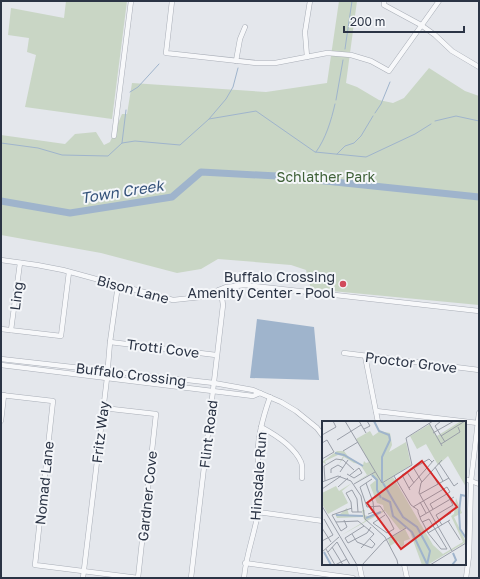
<svg xmlns="http://www.w3.org/2000/svg" width="480" height="579" font-family="'Golos Text',sans-serif">
<style>
.green{fill:#c9d6c5}
.water{fill:#9fb4cc}
.lines{fill:none;stroke-linecap:round;stroke-linejoin:round}
.stream{stroke:#9fb4cc;stroke-width:1}
.river{stroke:#9fb4cc;stroke-width:7}
.minor-casing{stroke:#a9aeb7;stroke-width:5.5}
.minor{stroke:#f7f8fa;stroke-width:4.5}
.poi-dot{fill:#d1495b;stroke:#f4f6f9;stroke-width:1.5}
.labels{text-anchor:middle;dominant-baseline:central;stroke-width:4;stroke-linejoin:round;paint-order:stroke}
.park-label{font-size:14px;fill:#3f6138;stroke:#f4f6f9}
.poi-label{font-size:14px;fill:#2b3445;stroke:#f4f6f9;text-anchor:end}
.street-label{font-size:14px;fill:#2b3445;stroke:#f4f6f9}
.water-label{font-size:15px;font-style:italic;fill:#34527a;stroke:#f4f6f9}
.inset-river{fill:none;stroke:#9fb4cc;stroke-width:2}
.inset-road{fill:none;stroke:#9a9fa9;stroke-width:1}
.view{fill:#d62828;fill-opacity:0.15;stroke:#d62828;stroke-width:2}
.inset-edge{fill:none;stroke:#2b3445;stroke-width:2}
</style>
<rect width="100%" height="100%" fill="#e4e7ec"/>
<g class="green">
<path d="M66,1H127L112,119L25,107L36,55L27,52L29,38L8,35L11,8L64,18Z"/>
<path d="M339,1H357L346,83L357,87L379,100L393,103L404,98L429,68L465,91L479,96V305L311,289L306,270L291,265L218,259L201,269L177,273L101,253L1,235V135L65,144L75,134L96,132L104,145L110,142L122,114H127L132,83L266,92L327,83Z"/>
</g>
<path class="water" d="M257,319L314,327L319,380L250,378Z"/>
<g class="lines">
<g class="stream">
<path d="M345,49L352,1"/>
<path d="M130,92L138,87L159,64"/>
<path d="M336,100L343,60"/>
<path d="M375,113L381,104L390,82"/>
<path d="M209,119L226,99L233,87L238,68"/>
<path d="M435,121L456,116L479,121"/>
<path d="M1,143L38,148L62,155L108,156L122,143L135,141L180,145L209,119L256,111L315,152L366,157L415,134L431,124"/>
<path d="M122,143L126,110"/>
<path d="M316,152C326,138 331,121 335,104"/>
<path d="M337,154L345,146L354,143L361,136L373,116"/>
</g>
<path class="river" d="M1,201L70,213L172,197L201,172L277,176L479,197"/>
<defs>
<g id="minor">
<path d="M172,1L166,53L257,63H275L327,53L351,55L371,61L389,71L439,1"/>
<path d="M384,1V5L421,25L435,35L452,51L479,67"/>
<path d="M307,57L305,32L310,1"/>
<path d="M236,61L240,39L245,27"/>
<path d="M114,136L131,1"/>
<path d="M1,260L37,265L63,270L173,300L201,297L226,287L245,285L479,311"/>
<path d="M1,329L61,336L69,272"/>
<path d="M11,330L20,263"/>
<path d="M110,342L216,355"/>
<path d="M344,353L479,370"/>
<path d="M365,356L378,422"/>
<path d="M1,359L214,383L253,390L281,402L296,411L317,428L323,436"/>
<path d="M1,365L253,396L260,393"/>
<path d="M1,395L53,401L35,565L138,578"/>
<path d="M103,408L156,414L138,578"/>
<path d="M376,411L478,423"/>
<path d="M1,421L4,395"/>
<path d="M261,427C276,435 294,446 301,462C303,466 302,473 302,478"/>
<path d="M465,479L479,484"/>
<path d="M258,512L323,521"/>
<path d="M245,563L353,578"/>
<path d="M359,564L362,578"/>
<path d="M404,564L407,578"/>
<path d="M83,578L107,378L110,342L118,285"/>
<path d="M191,578L223,305L222,298L219,290"/>
<path d="M244,578C246,553 256,531 259,506C261,488 257,469 258,451C258,433 264,414 270,397"/>
<path d="M466,578L469,556L471,481L479,413"/>
</g>
</defs>
<use href="#minor" class="minor-casing"/>
<use href="#minor" class="minor"/>
</g>
<circle class="poi-dot" cx="343" cy="284" r="4"/>
<g class="labels">
<g class="park-label">
<text x="326" y="176">Schlather Park</text>
</g>
<g class="poi-label">
<text x="335" y="276">Buffalo Crossing<tspan x="335" dy="16">Amenity Center - Pool</tspan></text>
</g>
<g class="street-label">
<text transform="translate(133 289) rotate(15)">Bison Lane</text>
<text transform="translate(16 296) rotate(-83)">Ling</text>
<text transform="translate(163 348) rotate(7)">Trotti Cove</text>
<text transform="translate(411 362) rotate(7)">Proctor Grove</text>
<text transform="translate(131 374) rotate(7)">Buffalo Crossing</text>
<text transform="translate(100 432) rotate(-83)">Fritz Way</text>
<text transform="translate(208 434) rotate(-83)">Flint Road</text>
<text transform="translate(258 476) rotate(-86)">Hinsdale Run</text>
<text transform="translate(44 483) rotate(-84)">Nomad Lane</text>
<text transform="translate(147 496) rotate(-84)">Gardner Cove</text>
</g>
<g class="water-label">
<text transform="translate(122 191) rotate(-9)">Town Creek</text>
</g>
</g>
<g transform="translate(322 421)">
<rect width="144" height="144" fill="#e4e7ec"/>
<path d="M139,0H144V66L126,35L116,44L104,23L95,28L88,15L108,3L115,15ZM48,10L51,15L58,10L68,12L70,24L67,31L84,21L89,44L59,63L71,56L111,124L121,133L141,121L129,95L132,93L134,77L140,92L132,96L144,121L107,143L100,144L88,111L85,107L78,109L63,90L18,115L43,100L41,96L15,97L13,93L16,95L25,87L27,94L41,95L40,89H43L42,94L49,96L62,89L61,84L55,82L48,64L54,59L48,54L52,51L32,62L45,54L38,43L32,42L22,36L17,43L21,35L16,34L3,40L4,43L0,41L15,30H22L28,38L41,44L42,40L44,42L47,41L34,18ZM30,62L20,70L26,82L6,93L0,83V72L14,65L17,70ZM83,108L88,118L82,120V124L79,126L76,120L68,125L66,118Z" fill="#c9d6c5"/>
<path class="inset-river" d="M52,0L57,10L67,14L68,19L60,36V61M13,32L22,34L41,45M50,54L55,59V69L59,77M61,62L81,96L95,106L108,130L105,144M144,75L139,74L137,91L138,108L144,117M60,77L68,81L71,95L90,111L105,143M14,94L41,95M44,97L59,91M2,131L9,144M130,144L134,139L131,132"/>
<path class="inset-road" d="M23,0L60,62L90,44L84,17L111,0M37,0L44,12M119,0L113,5L123,21M107,2L120,25M42,8L48,5L45,0M111,12L132,0M0,14L14,6L11,0M119,15L143,0M15,19L39,4M0,22L5,19L12,31L0,38M119,23L138,11L136,6M21,30L36,21M120,39L99,62L97,72L130,130M117,42L132,65L136,62M91,46L100,61M113,46L121,60M18,51L26,39M85,51L92,62M109,51L116,63M9,52V48L16,44L21,47M25,53L32,57L40,52L37,47L28,54M72,55L89,84L96,89V91L99,99L101,102L106,112L119,128H125L107,98L100,101M50,58L38,66L45,86L58,85L67,98L72,108L65,112L51,102L63,94M3,60L2,45L14,38L21,39L32,49M0,61L16,55L29,60L39,75L43,98L63,116L75,139L76,144M44,62L51,81L52,91L46,93M32,63L53,51M16,66L26,57M87,67L112,39M0,68L19,55M88,69L80,54L107,38L110,41M98,73L127,57M98,81L104,92M0,85L35,144M91,86L125,66L128,71L108,83L111,88M36,91L35,78L30,69L24,72L29,81L30,91H40M98,96L132,76M22,99L25,106L19,110L10,94L30,87M117,99L129,92M126,100L138,119M14,101L36,100L52,113L39,127M120,104L114,94L131,84L125,73M42,105L23,117L26,122L45,112L49,106M0,107L9,121M106,112L128,99M30,113L35,121L50,127L53,123L48,118M0,120L11,114L2,98M10,126L21,144M4,128L13,144L25,138M0,131L17,116M6,131L15,121L28,144M40,144L62,120L84,107M108,144L144,122"/>
<path class="view" d="M100,40L135,86L79,128L45,82Z"/>
<rect width="144" height="144" class="inset-edge"/>
</g>
<rect width="480" height="579" fill="none" stroke="#2b3445" stroke-width="4"/>
<path d="M344 26v6h120v-6" fill="none" stroke="#2b3445" stroke-width="2"/>
<text x="350" y="26" font-size="12" fill="#2b3445" stroke="#f4f6f9" stroke-width="3" paint-order="stroke">200 m</text>
</svg>
